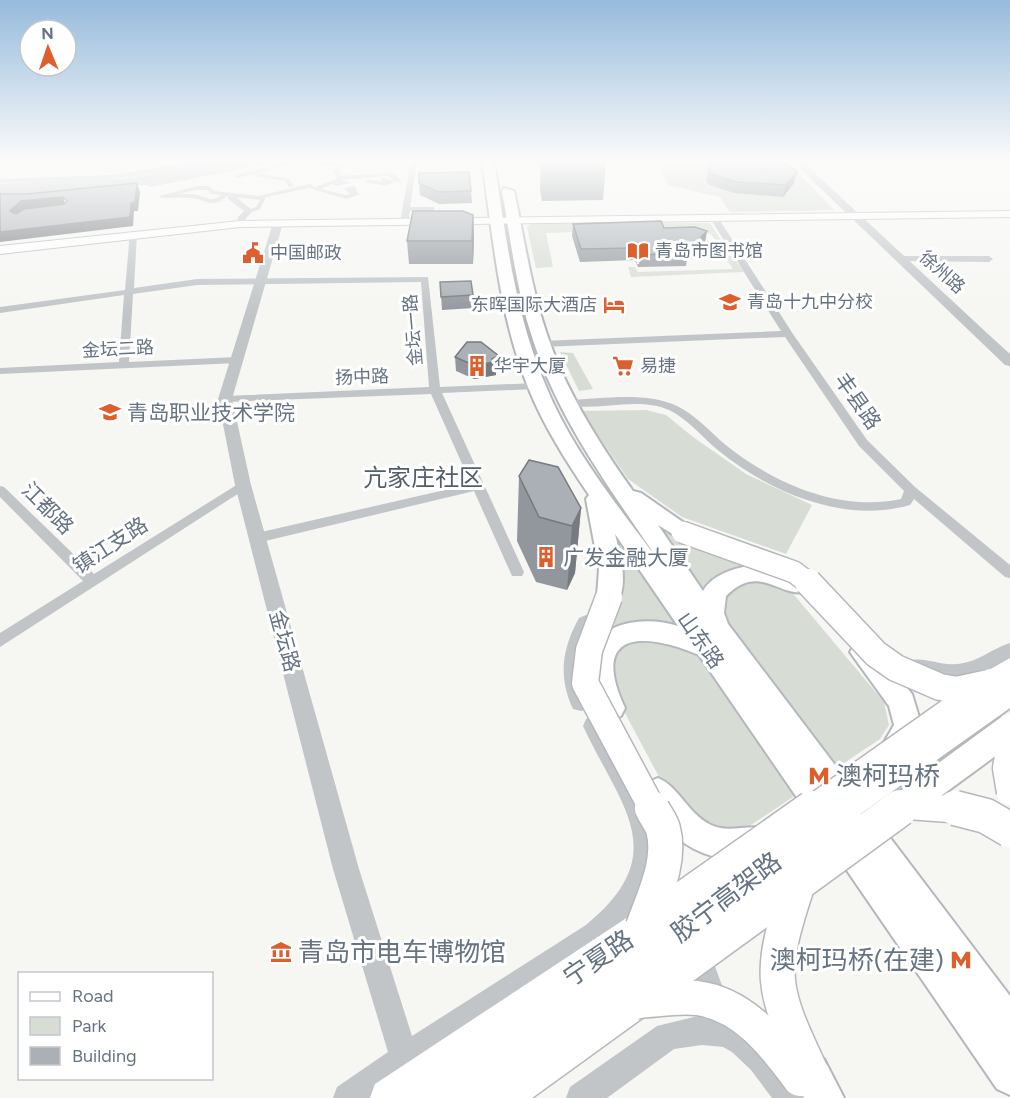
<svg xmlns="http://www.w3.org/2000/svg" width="1010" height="1098" font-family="Figtree,'Noto Sans SC',sans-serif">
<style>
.green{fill:#d7ddd4}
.water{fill:#bbc5c9}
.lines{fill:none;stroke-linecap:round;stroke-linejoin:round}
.secondary-casing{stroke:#b4b8bc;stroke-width:2}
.primary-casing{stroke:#b4b8bc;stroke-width:4}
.trunk-casing{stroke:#b6b9bc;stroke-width:3}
.pedestrian{fill:#c1c5c8;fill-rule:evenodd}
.minor{fill:#c1c5c8;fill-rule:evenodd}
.tertiary{fill:#c1c5c8;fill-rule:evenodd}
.secondary{fill:#fff;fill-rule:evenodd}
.primary{fill:#fff;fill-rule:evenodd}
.trunk{fill:#fff;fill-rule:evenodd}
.primary-bridge-far2-casing{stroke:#b4b8bc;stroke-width:24;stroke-linecap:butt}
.primary-bridge-far1-casing{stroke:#b4b8bc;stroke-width:29;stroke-linecap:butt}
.primary-bridge-casing{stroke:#b4b8bc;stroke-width:37;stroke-linecap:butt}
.trunk-bridge-far1-casing{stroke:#b6b9bc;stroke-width:32;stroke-linecap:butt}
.trunk-bridge-casing{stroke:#b6b9bc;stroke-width:39;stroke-linecap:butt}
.primary-bridge-far2{stroke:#fff;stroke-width:21}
.primary-bridge-far1{stroke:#fff;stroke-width:26}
.primary-bridge{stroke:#fff;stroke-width:34}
.trunk-bridge-far1{stroke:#fff;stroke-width:28}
.trunk-bridge{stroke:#fff;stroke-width:36}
.wall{fill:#92979d}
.shaded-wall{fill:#777b7f}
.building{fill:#aab0b6;stroke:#777b7f;stroke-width:1.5;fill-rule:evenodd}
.labels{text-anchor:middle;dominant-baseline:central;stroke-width:6;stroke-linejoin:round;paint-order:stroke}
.far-poi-label{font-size:18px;fill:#667482;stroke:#fff;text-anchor:start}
.far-street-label{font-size:18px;fill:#667482;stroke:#fff}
.street-label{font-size:21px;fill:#667482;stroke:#fff}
.poi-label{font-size:21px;fill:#667482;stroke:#fff;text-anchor:start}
.quarter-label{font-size:24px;fill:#545e68;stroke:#fff}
.near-poi-label{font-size:26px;fill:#667482;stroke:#fff;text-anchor:start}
.near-street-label{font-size:26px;fill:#667482;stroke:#fff}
</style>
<rect width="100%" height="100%" fill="#f6f6f3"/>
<g class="green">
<path d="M657,161H787L834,210L730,212L720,197L668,185Z"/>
<path d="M657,223H710L727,249L723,250L711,234H686L658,227Z"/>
<path d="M531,224H631L633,230L546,233L553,267L536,268L527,227Z"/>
<path d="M724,256H732L744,272L631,277L628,267H635L638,272L733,269Z"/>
<path d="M560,352L573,353L593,389L579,391Z"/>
<path d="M646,410L666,415L693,437L746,474L812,505L786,554L682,517L628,479L581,411Z"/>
<path d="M643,514L675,538L738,564L790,590L884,702L889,725L880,739L748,827L724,833L674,805L609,683L607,661L622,582L607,526Z"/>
</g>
<path class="water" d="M231,161H273L147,185L0,195V186L121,179Z"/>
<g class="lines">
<defs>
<g id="secondary">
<path d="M1000,161H1010V168Z"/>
<path d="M1010,211V217L240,227L0,254V246L240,221Z"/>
</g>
<g id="primary">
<path d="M482,161H494C506,237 515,313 545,384C571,449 618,506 659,561C613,493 560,422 534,343C517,294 511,242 502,191L504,188L514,191C525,242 532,294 550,343C569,396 601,446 633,491L641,493L690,527L693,532L690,537L682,540L658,525L703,591C720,560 794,555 811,585L807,591C781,600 760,561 726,596L724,613L728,624L1010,996V1095L997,1089L699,655C643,631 589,631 625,708L621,716L611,720L601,716C595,703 587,688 587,672C586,623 641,614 678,626L615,534C620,555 629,583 617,603L609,606L601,603L597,597L599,569L586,499L589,495C566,461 543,425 528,387C499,316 493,237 482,161Z"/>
<path d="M863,642L872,645L912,694L922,727L903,760L893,764L883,760L879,751L894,725L889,706L850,652L854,645Z"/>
<path d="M1010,658V683L991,693L982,690L978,682L982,674Z"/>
<path d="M658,778C678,786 688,813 709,824C729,835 750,822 769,830L774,841L769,852C716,874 665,842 643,792L648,782Z"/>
<path d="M643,910L655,915L660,927L655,939L422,1098H370L375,1084L631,915Z"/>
<path d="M811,1053L824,1059L844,1098H804L792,1072L798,1059Z"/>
</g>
<path id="trunk" d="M626,952L639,958L645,971L639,984L648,988L654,1001L648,1014L532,1098H418L424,1083L613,958Z"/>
</defs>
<use href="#secondary" class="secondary-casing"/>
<use href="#primary" class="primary-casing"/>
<use href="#trunk" class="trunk-casing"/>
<g class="pedestrian">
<path d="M212,161H227L96,182L0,188V184L96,178Z"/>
<path d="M269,161H282L150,187L147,185Z"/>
<path d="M318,161H353L342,164L339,173L341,176L387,173L394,174L402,181L397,182L387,176L341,180L350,183L336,186L333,184L321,189L346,195L351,194L345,190V188L354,186L357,188L356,191L359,194L358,195L346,199L309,188L266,197L260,209L249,213L246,211L247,210L256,207L260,200L227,196C211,210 208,199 191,198C182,197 172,198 162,198L159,196L197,186H209L215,191L259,196L310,184L315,187L335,180L337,177L333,173L337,165L321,166L318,164ZM197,190H207L211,194L221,195C211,204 204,195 192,194C187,194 182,194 177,194Z"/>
<path d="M257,173L289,179L294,186L289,187L285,181L255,176Z"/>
<path d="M383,178L395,181L386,186L365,182L368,180L386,182L381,181V179Z"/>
</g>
<g class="minor">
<path d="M205,161H221L165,172L110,179L0,183V179L110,175Z"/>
<path d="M291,161H304L237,178L234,176Z"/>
<path d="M411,161H417L410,207H434L435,216C430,220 418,220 413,216L414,214H427V211H410L408,222L404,224L400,222Z"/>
<path d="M228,195H234L253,211L246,218L243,226L236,224L238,217L244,211L228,199Z"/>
<path d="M711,216H717L793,334L867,440L915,487L1010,565V578L1005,577L914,499L910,505C844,524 771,493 719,451C703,438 688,419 669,410C637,396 597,412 564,405L563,403L568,400C602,399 645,391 677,406C696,415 711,433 727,446C775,484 840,512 901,499L904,491L859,446L785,337L542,347L537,344L542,341L781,331L710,218Z"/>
<path d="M130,232L137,234L134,288L197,279L428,277L440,387L536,383L541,386L536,389L442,393L524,572L522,576H512L474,491L257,543L250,538L257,533L471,484L431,394L225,402L220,399L225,396L429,387L421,282L197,285L133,294L129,362L237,357L242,360L237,363L0,374V368L119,362L124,295L0,313V307L125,290Z"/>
<path d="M901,256H989L993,259L989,262L898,261L897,259Z"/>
<path d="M243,481L249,485L247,488L0,647V633L83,581L0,497V486L4,487L94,574Z"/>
</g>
<g class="tertiary">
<path d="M792,161H802L988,334L1010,354V366L1005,365Z"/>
<path d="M278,220L283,223L232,399L251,485L359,869L412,1036L586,925C674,853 620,806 583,726L586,719L594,716L602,719C647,802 698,857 612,937L374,1098H333L337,1087L388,1052L333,869L235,485L218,399L273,223Z"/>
<path d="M586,615L593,618L596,623C585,651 579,673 592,702L589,709L581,711L573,709C558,676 562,649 579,618Z"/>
<path d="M1010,643V661C976,681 947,686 909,673L906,667L909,661C923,656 940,666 956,664C977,663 991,649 1010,643Z"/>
<path d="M696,938L706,942L724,991L717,1016C757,1023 790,1062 804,1098H772L751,1070L732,1052L723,1047L702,1045L674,1049L607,1098H566L570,1087L657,1026L698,1016L694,1006L696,991L682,952L686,942Z"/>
</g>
<use href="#secondary" class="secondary"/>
<use href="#primary" class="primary"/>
<use href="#trunk" class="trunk"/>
<defs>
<path id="primary-bridge-far2" d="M682,532L794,572L810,584"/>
<g id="primary-bridge-far1">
<path d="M808,582L876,654L896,668L940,687L957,690L984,684"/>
<path d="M609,597L589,650L585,683L653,810"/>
<path d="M1010,745L1006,768L1010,792"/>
<path d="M907,806L964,810"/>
<path d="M810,810L991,682"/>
</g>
<g id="primary-bridge">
<path d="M955,808L986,816L1010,830"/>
<path d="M798,883C768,975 770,985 811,1072"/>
<path d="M643,927C653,898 672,861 663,829C661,822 655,815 652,808"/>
<path d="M643,927L812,808"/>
<path d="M637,1001C657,1000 677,996 697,998C744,1004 774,1044 800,1079"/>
</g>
<g id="trunk-bridge-far1">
<path d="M842,810L1004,695"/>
<path d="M898,810L1010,728"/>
</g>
<g id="trunk-bridge">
<path d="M626,971L844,808"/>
<path d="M635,1001L900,808"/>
</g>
</defs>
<use href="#primary-bridge-far2" class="primary-bridge-far2-casing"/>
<use href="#primary-bridge-far1" class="primary-bridge-far1-casing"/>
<use href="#primary-bridge" class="primary-bridge-casing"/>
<use href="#trunk-bridge-far1" class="trunk-bridge-far1-casing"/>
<use href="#trunk-bridge" class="trunk-bridge-casing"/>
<use href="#primary-bridge-far2" class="primary-bridge-far2"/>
<use href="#primary-bridge-far1" class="primary-bridge-far1"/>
<use href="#primary-bridge" class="primary-bridge"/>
<use href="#trunk-bridge-far1" class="trunk-bridge-far1"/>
<use href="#trunk-bridge" class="trunk-bridge"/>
</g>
<g class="wall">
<path d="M541,161H606L603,200L542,201L540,189Z"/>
<path d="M708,169L797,172L794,183L783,197L734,193L709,185L706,180Z"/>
<path d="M419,183L471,191L472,203L439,204L420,195Z"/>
<path d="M473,215L474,237L473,264H409L407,241Z"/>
<path d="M573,224L664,228L705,243L706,246L704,259H687L686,266L638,267L635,260L580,262L572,236Z"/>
<path d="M440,282L473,295L474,308L442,310Z"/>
<path d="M499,356L500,369L496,371V375L474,379L456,371L455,357Z"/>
<path d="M519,476L581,508L575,573L567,590L536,582L517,541Z"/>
</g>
<g class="shaded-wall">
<path d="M797,172L794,183L783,197L786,185Z"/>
<path d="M137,183L140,192L138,211H134L133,226L0,242V232Z"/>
<path d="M63,197L66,206L14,220L10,211L21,201Z"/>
<path d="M473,215L474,237L473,264L472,241Z"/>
<path d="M707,231L705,243L701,237Z"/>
<path d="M499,356L500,369L496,371V375L474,379L473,365Z"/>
<path d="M581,508L575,573L567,590L572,526Z"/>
</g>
<g class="building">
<path d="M716,161H773L790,166L797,172L786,185L737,182L711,174L708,169L711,163Z"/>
<path d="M469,172L471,191L438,192L419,183V173Z"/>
<path d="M137,183L135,202L131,203L130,217L0,232V194H27ZM63,197L67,201L64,204L24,209L16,214L10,211L21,201Z"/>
<path d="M413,211H463L473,215L472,241H407Z"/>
<path d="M661,221L664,228L695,227L707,231L701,237L706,246L685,247L688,253L640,255L637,248L581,249L573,224Z"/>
<path d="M471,281L473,295L441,297L440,282Z"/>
<path d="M467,342H481L499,356L492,359L496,362L473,365L455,357Z"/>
<path d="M529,460L558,467L581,508L572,526L539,517L519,476Z"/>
</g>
<linearGradient id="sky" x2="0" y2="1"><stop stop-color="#96bbdc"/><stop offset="0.51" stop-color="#fbfbfa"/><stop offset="1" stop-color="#fbfbfa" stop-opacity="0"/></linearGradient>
<rect width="1010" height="315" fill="url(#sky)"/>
<defs>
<symbol id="library-bare" viewBox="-9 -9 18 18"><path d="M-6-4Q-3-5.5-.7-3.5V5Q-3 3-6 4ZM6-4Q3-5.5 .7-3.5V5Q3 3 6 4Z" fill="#dc5f2d" stroke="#fff" stroke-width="2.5" paint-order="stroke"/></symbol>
<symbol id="civic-bare" viewBox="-9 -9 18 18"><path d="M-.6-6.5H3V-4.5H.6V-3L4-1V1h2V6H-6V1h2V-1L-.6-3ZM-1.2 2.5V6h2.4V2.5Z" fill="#dc5f2d" stroke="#fff" stroke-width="2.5" paint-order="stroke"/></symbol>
<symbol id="school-bare" viewBox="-9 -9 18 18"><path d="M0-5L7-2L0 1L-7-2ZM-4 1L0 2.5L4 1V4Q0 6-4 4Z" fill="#dc5f2d" stroke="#fff" stroke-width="2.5" paint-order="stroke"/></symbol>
<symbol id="hotel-bare" viewBox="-9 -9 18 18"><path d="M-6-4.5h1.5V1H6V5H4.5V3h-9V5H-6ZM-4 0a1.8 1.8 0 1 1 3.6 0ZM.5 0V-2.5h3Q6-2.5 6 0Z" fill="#dc5f2d" stroke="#fff" stroke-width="2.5" paint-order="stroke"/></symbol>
<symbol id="building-bare" viewBox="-9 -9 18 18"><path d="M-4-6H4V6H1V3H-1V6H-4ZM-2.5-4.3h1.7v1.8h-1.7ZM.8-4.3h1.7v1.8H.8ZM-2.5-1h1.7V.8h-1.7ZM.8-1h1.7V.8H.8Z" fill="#dc5f2d" stroke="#fff" stroke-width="2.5" paint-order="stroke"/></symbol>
<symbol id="supermarket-bare" viewBox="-9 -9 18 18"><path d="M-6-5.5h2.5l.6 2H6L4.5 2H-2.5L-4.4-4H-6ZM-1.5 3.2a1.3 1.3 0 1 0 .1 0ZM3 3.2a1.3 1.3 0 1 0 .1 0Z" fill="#dc5f2d" stroke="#fff" stroke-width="2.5" paint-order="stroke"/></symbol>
<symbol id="metro-bare" viewBox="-9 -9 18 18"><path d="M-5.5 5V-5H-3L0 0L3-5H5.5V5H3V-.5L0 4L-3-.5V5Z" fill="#dc5f2d" stroke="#fff" stroke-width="2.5" paint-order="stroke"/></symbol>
<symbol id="museum-bare" viewBox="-9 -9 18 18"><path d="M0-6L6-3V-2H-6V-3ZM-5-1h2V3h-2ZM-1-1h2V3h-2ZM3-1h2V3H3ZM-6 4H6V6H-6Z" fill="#dc5f2d" stroke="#fff" stroke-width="2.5" paint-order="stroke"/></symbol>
</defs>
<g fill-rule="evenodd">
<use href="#library-bare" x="623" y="236" width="30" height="30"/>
<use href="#civic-bare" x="238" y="238" width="30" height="30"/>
<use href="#school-bare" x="715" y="287" width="30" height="30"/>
<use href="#hotel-bare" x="599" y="290" width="30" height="30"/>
<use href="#building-bare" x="462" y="351" width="30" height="30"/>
<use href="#supermarket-bare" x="608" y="351" width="30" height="30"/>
<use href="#school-bare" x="95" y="397" width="30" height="30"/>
<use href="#building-bare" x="531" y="542" width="30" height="30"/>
<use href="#metro-bare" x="804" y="761" width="30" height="30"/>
<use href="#museum-bare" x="266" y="937" width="30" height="30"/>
<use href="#metro-bare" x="946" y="945" width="30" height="30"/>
</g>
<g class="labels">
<g class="far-poi-label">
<text x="655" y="251">青岛市图书馆</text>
<text x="270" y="253">中国邮政</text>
<text x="747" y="302">青岛十九中分校</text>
<text x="597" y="305" text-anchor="end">东晖国际大酒店</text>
<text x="494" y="366">华宇大厦</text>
<text x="640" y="366">易捷</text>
</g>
<g class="far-street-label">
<text transform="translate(942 272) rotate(42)">徐州路</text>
<text transform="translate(413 330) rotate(-95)">金坛一路</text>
<text transform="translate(118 349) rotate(-3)">金坛二路</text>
<text transform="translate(362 377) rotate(-2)">扬中路</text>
</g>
<g class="street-label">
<text transform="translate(858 401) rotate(55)">丰县路</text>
<text transform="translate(48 508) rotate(45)">江都路</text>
<text transform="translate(110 545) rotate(-33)">镇江支路</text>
<text transform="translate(701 640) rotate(55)">山东路</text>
<text transform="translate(285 641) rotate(75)">金坛路</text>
</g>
<g class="poi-label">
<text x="127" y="412">青岛职业技术学院</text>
<text x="563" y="557">广发金融大厦</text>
</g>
<g class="quarter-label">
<text x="423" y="477">亢家庄社区</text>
</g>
<g class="near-poi-label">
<text x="836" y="776">澳柯玛桥</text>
<text x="298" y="952">青岛市电车博物馆</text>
<text x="944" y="960" text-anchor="end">澳柯玛桥(在建)</text>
</g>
<g class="near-street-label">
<text transform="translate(726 897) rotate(-37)">胶宁高架路</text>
<text transform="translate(598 958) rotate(-34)">宁夏路</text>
</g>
</g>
<rect x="18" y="972" width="195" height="108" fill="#ffffff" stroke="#c2c7cd" stroke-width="1.5"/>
<rect x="30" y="992" width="30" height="9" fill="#ffffff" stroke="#c2c7cd" stroke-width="1.5"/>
<text x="72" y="1002" font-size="18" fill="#667482">Road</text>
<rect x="30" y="1017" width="30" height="18" fill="#d7ddd4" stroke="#c2c7cd" stroke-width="1.5"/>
<text x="72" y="1032" font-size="18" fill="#667482">Park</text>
<rect x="30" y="1047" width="30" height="18" fill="#aab0b6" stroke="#c2c7cd" stroke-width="1.5"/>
<text x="72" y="1062" font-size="18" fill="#667482">Building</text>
<g transform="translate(48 48) rotate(358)"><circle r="28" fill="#ffffff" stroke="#c2c7cd" stroke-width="1.5"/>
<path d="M0-4.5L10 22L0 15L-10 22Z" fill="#dc5f2d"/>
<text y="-9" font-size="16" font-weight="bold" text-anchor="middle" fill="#667482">N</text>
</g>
</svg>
